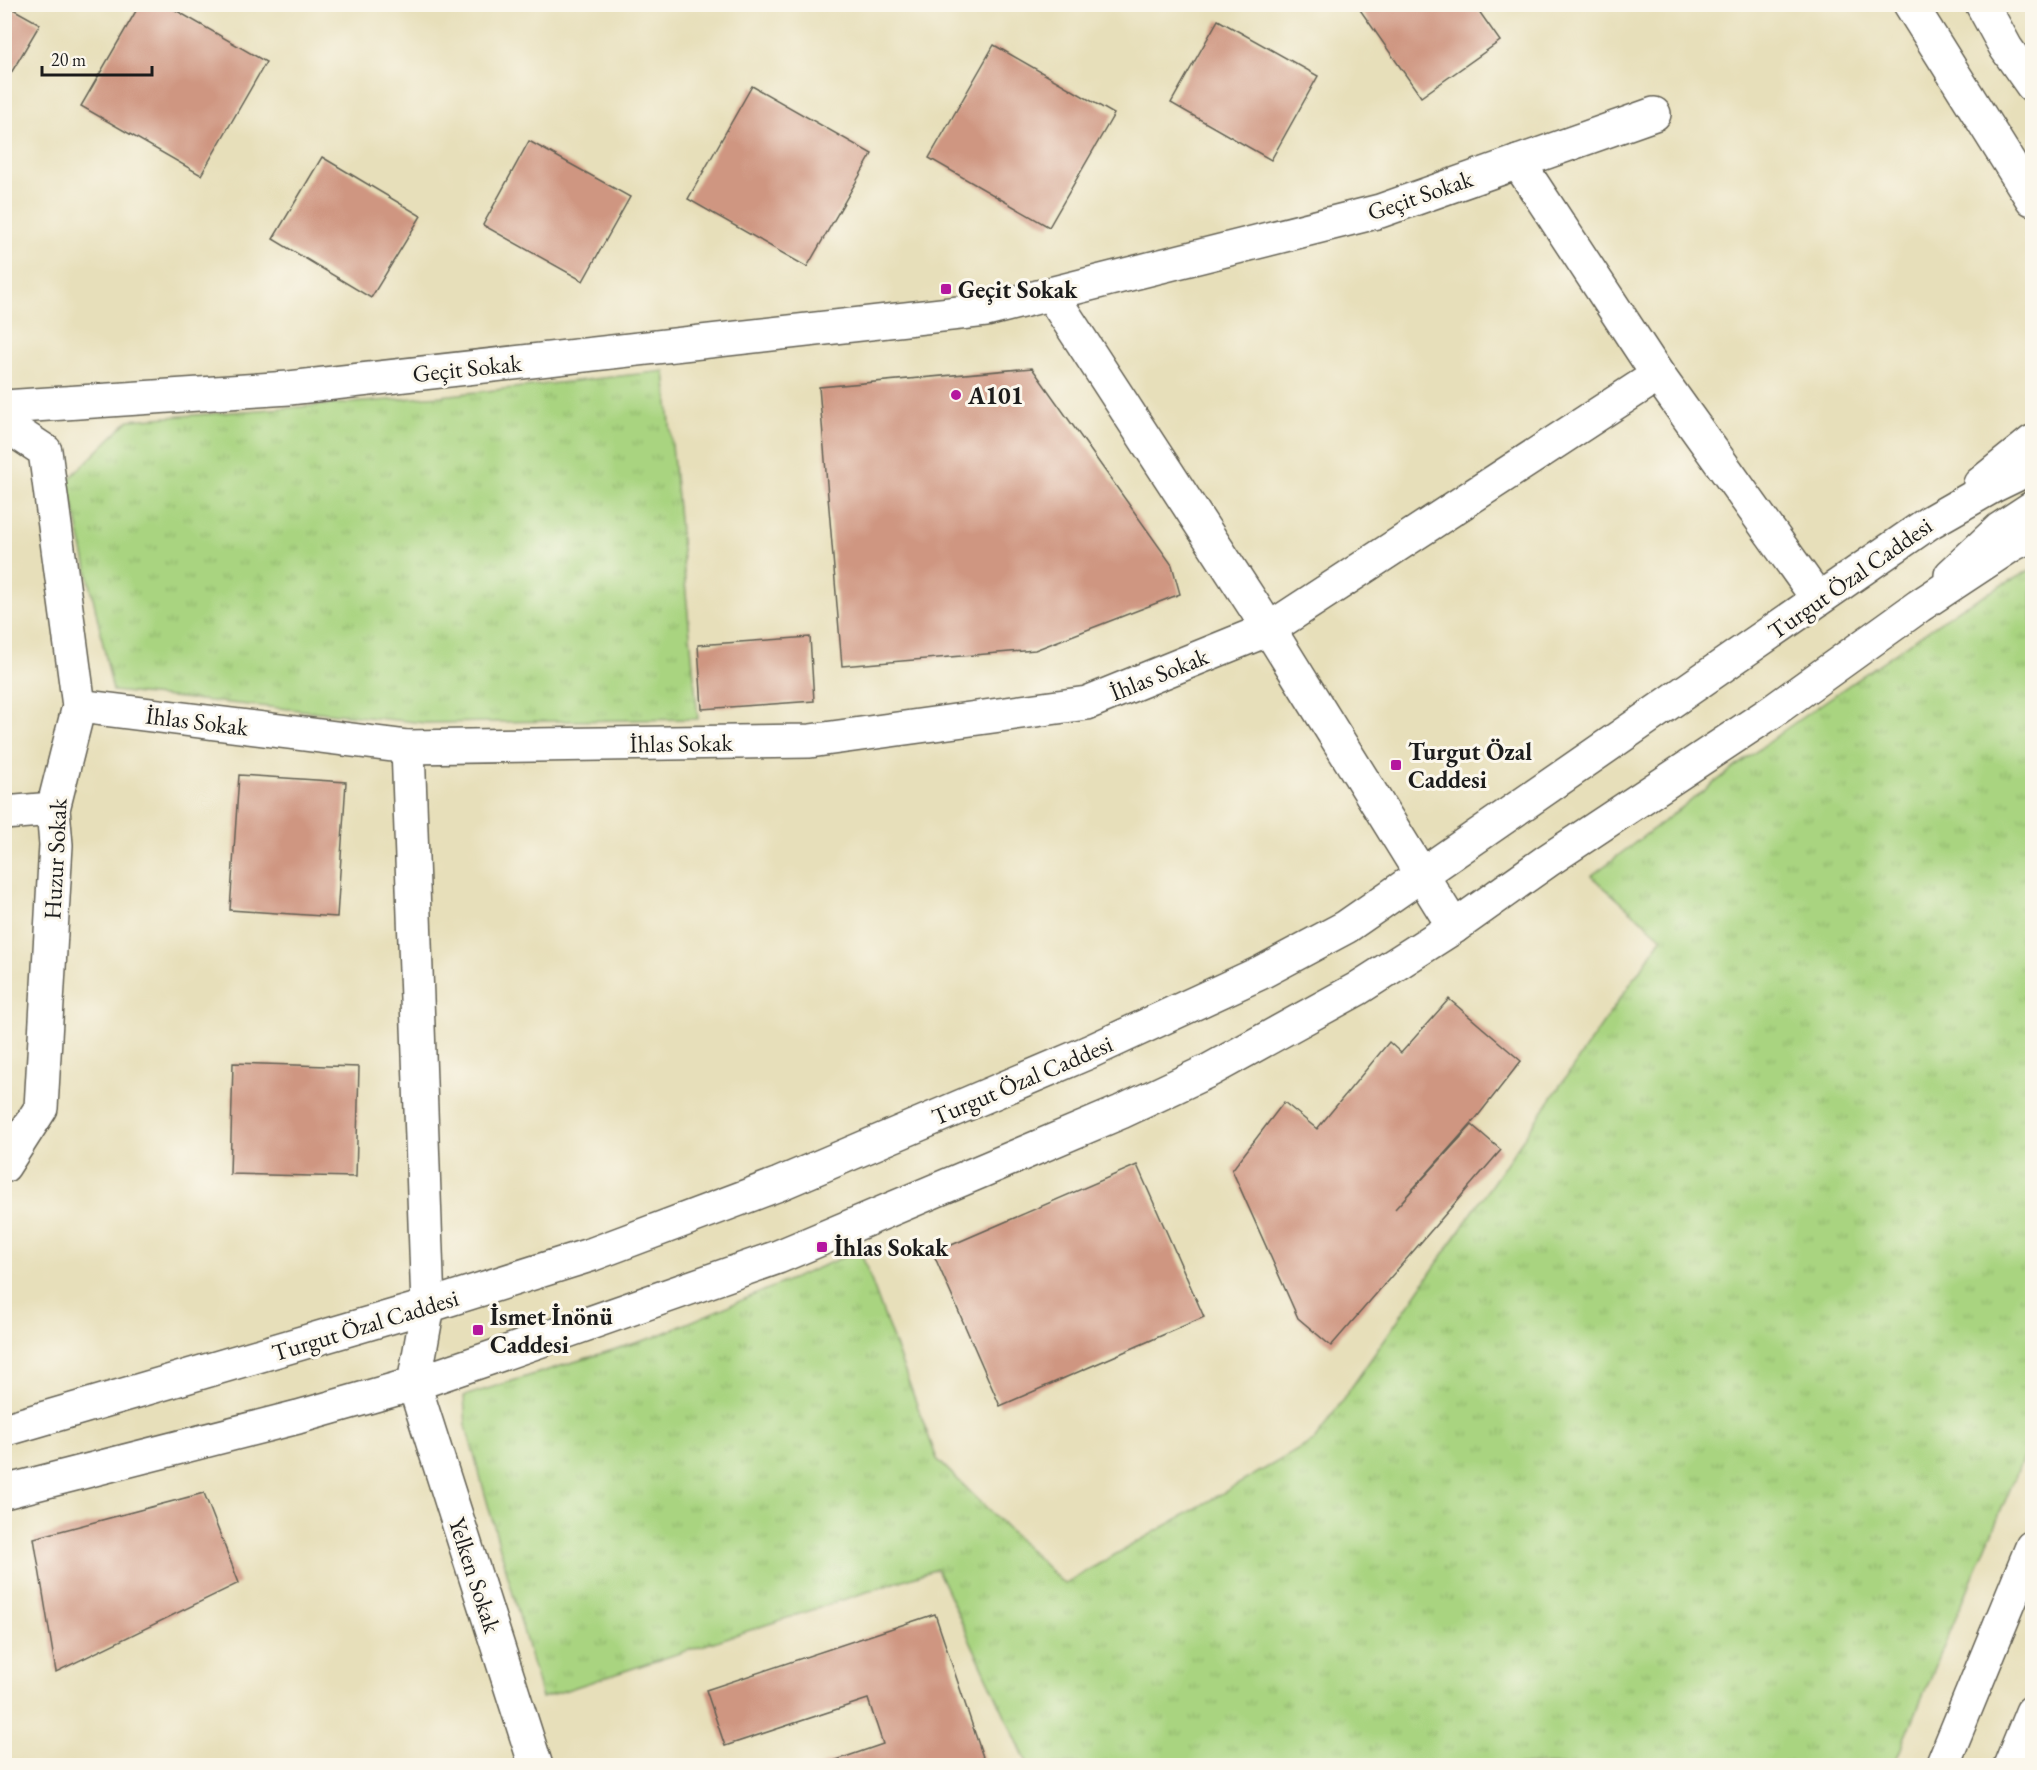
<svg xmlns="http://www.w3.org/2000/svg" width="2037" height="1770" font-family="'EB Garamond',serif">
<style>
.grass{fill:url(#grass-tufts);stroke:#62784e;stroke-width:1.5}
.building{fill:#cf9681}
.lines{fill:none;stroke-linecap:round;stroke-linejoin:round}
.minor-casing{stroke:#636053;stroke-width:36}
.major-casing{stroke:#636053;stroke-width:36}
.highway-casing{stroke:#636053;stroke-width:36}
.minor{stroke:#fff;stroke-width:33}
.major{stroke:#fff;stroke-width:33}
.highway{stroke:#fff;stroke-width:33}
.poi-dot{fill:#b5179e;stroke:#fbf7ec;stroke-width:2}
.labels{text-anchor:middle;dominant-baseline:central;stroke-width:6;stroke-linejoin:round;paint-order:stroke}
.street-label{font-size:24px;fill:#1c1c1c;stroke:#fbf7ec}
.poi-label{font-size:24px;font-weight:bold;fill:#1c1c1c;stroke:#fbf7ec;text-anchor:start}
</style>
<defs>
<pattern id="grass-tufts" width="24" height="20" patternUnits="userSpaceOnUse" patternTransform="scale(1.5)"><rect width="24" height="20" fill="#a9d480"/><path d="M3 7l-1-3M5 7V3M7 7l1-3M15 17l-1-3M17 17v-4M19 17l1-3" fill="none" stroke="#91b56e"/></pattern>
</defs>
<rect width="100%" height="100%" fill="#fbf7ec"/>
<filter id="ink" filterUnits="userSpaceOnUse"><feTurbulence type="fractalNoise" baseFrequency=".0167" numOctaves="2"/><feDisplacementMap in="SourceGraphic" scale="12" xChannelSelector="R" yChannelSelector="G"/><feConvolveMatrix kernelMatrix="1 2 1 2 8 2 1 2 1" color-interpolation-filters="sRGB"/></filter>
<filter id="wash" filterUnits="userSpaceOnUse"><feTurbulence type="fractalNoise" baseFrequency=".008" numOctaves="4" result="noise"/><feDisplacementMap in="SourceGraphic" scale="24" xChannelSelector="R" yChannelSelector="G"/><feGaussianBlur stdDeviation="1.35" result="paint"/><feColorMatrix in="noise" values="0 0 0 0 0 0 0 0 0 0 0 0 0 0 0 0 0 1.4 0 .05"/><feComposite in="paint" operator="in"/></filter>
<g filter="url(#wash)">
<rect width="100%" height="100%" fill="#e7dfba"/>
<g class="grass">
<path d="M665,371L698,719L425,723L113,691L68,480L129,420L441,396Z"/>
<path d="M2032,569V1437L1894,1765H1028L937,1569L542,1698L466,1426L464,1396L655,1337L860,1250L937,1459L1064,1584L1315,1440L1662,938L1591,876L1787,728L1957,610Z"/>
</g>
<g id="blocks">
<g class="building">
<path d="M4,4L40,24L4,85Z"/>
<path d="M140,4H165L266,62L201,175L81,106Z"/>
<path d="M1356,4H1474L1500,41L1421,97Z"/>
<path d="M1218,20L1318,76L1271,160L1171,103Z"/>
<path d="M994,45L1114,114L1049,227L929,158Z"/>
<path d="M752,86L872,154L807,267L688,199Z"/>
<path d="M529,141L630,197L583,281L483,225Z"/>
<path d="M322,157L421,216L371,298L273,239Z"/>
<path d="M1032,368L1172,565L1180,594L1035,650L842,666L819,387Z"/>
<path d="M810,637L814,701L702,709L698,645Z"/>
<path d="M239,775L346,782L337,917L230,910Z"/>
<path d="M1449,999L1521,1061L1477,1117L1395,1209L1472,1125L1501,1150L1331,1346L1298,1318L1232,1170L1284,1102L1317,1129L1389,1042L1401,1053Z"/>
<path d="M233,1063L359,1067L356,1177L230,1174Z"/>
<path d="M1137,1165L1204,1317L1000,1406L933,1253Z"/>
<path d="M204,1493L239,1583L56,1672L34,1538Z"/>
<path d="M935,1614L986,1766H819L883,1744L868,1699L725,1746L706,1690Z"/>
</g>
</g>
</g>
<g filter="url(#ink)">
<use href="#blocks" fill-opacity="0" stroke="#636053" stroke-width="1.5"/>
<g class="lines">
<defs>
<g id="minor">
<path d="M1910,4L2032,199"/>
<path d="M1982,4L2006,48L2032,85"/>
<path d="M1518,162L1658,375L1818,599"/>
<path d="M1051,294L1269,629L1454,927"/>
<path d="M4,407L289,388L986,310L1380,211L1654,114"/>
<path d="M4,424L45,451L79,706L53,809L56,845L41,1108L4,1166"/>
<path d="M1980,484L2032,442"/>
<path d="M1951,575L2000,529L2032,508"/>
<path d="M79,706L408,747L810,741L1087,703L1269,629L1658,375"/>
<path d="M408,747L428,1306L414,1384L536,1766"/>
<path d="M4,813L53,809"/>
</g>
<g id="major">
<path d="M4,1430L428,1306L593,1254L779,1184L1089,1052L1260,973L1346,927L1930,522L1993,486L2032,467"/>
<path d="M4,1492L298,1417L414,1384L493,1357L778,1257L1121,1112L1210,1070L1357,989L1454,927L1547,861L1773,711L1919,606L2013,544L2032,535"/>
</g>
<g id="highway">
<path d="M1942,1766L2032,1547"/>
<path d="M2010,1766L2032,1712"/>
</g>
</defs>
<use href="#minor" class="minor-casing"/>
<use href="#major" class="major-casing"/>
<use href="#highway" class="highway-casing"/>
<use href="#minor" class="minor"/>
<use href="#major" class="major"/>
<use href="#highway" class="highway"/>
</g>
</g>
<g class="poi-dot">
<rect x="940" y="283" width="12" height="12" rx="3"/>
<circle cx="956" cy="395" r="6"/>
<rect x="1390" y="759" width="12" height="12" rx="3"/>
<rect x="816" y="1241" width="12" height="12" rx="3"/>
<rect x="472" y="1324" width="12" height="12" rx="3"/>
</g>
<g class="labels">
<g class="street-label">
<text transform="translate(1420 195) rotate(-19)">Geçit Sokak</text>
<text transform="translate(467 368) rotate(-6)">Geçit Sokak</text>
<text transform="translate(1850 578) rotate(-35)">Turgut Özal Caddesi</text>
<text transform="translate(1159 674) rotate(-22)">İhlas Sokak</text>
<text transform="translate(197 721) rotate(7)">İhlas Sokak</text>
<text transform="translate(681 743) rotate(-1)">İhlas Sokak</text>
<text transform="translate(55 859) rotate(-87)">Huzur Sokak</text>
<text transform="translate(1022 1080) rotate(-23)">Turgut Özal Caddesi</text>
<text transform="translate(365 1325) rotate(-17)">Turgut Özal Caddesi</text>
<text transform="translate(475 1575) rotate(72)">Yelken Sokak</text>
</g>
<g class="poi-label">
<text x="958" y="289">Geçit Sokak</text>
<text x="968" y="395">A101</text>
<text x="1408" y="751">Turgut Özal<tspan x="1408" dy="28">Caddesi</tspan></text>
<text x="834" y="1247">İhlas Sokak</text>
<text x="490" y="1316">İsmet İnönü<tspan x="490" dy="28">Caddesi</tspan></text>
</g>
</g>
<rect width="2037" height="1770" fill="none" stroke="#fbf7ec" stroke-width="24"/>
<path d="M42 66v9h110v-9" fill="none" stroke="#1c1c1c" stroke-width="3"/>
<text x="51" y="66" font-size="18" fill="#1c1c1c" stroke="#fbf7ec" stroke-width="4.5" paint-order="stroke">20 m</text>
</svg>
